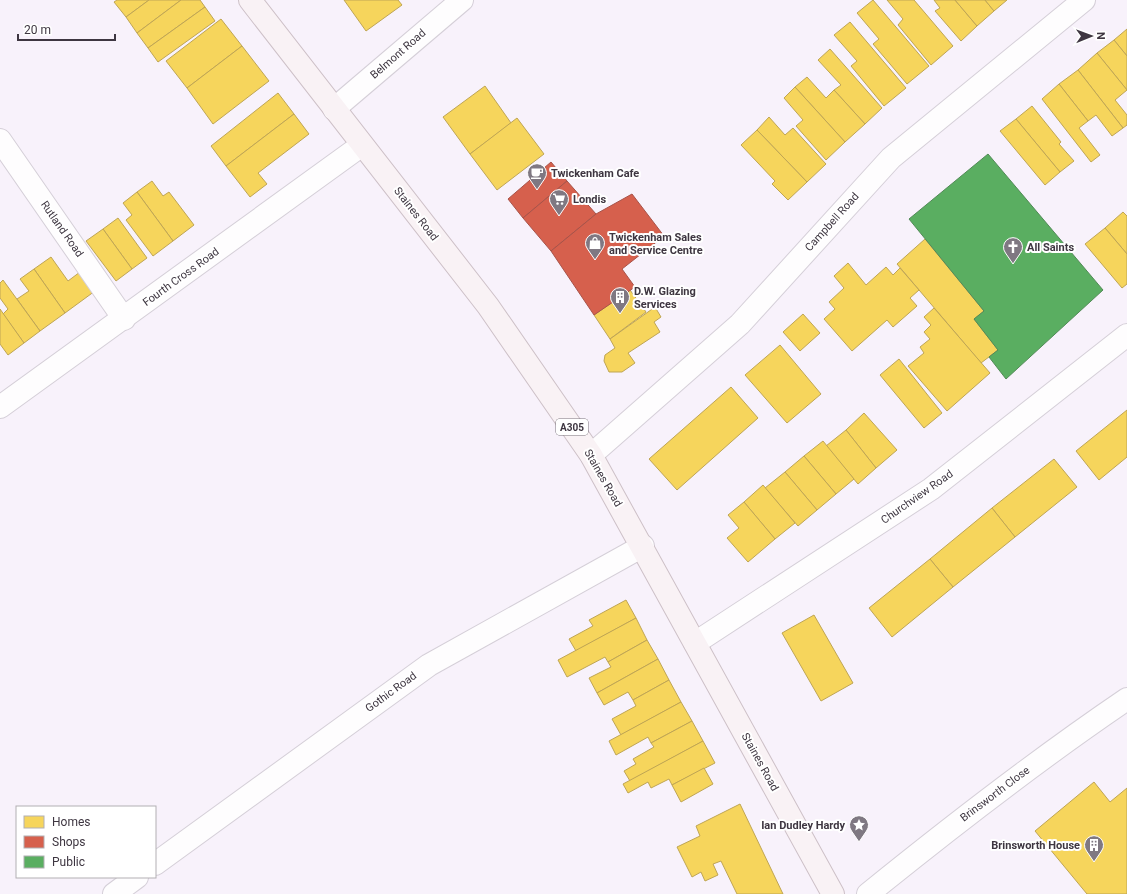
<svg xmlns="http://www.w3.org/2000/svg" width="1127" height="894" font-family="Roboto,sans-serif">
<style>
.homes{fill:#f6d55c;stroke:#bfa554}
.shops{fill:#d6604d;stroke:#a85349}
.public{fill:#5aae61;stroke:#528a57}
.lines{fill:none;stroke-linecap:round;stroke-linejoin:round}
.street-casing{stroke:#d5cfd8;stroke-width:24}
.primary-casing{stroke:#cdc0c7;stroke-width:24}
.street{stroke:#fefdfe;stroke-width:22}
.primary{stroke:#f9f2f5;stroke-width:22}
.labels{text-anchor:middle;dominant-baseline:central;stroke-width:4;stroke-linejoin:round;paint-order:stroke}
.shield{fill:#fff;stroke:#78727a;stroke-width:1}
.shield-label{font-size:10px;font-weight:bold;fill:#3e3641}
.street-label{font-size:11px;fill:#3e3641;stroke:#fff}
.poi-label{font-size:11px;font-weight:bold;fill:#3e3641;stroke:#fff;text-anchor:start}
</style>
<rect width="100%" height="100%" fill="#f8f2fb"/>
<g class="homes">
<path d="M117,0H149L126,17L114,2Z"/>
<path d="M149,0H181L137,33L126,17Z"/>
<path d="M181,0H200L205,7L148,48L137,33Z"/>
<path d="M344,0H398L402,5L366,31Z"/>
<path d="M873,0L929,66L907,84L873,44L879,39L857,13Z"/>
<path d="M887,0H914L953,46L931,65L898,25L903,19Z"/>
<path d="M934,0H955L977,26L961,41L935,11L940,8Z"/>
<path d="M955,0H985L994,11L977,26Z"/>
<path d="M985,0H1007L994,11Z"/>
<path d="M205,7L215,21L158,62L148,48Z"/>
<path d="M221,19L242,46L187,88L166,61Z"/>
<path d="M850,22L906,88L884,106L851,66L857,61L834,35Z"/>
<path d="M1127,29V56L1114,40Z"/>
<path d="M1114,40L1127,56V90L1097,53Z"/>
<path d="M242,46L269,81L213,124L187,88Z"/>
<path d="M830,49L882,108L865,124L834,90L841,85L818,60Z"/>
<path d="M1097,53L1127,90L1115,100L1127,115V125L1123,128L1078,70Z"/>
<path d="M1078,70L1123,128L1112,136L1096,115L1088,121L1059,84Z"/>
<path d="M807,77L826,98L834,90L865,124L845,142L795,87Z"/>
<path d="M1059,84L1088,121L1079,128L1100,155L1091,162L1042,99Z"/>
<path d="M485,86L511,123L470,154L443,117Z"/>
<path d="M795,87L845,142L826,160L796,126L803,120L784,98Z"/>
<path d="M278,93L294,114L226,166L211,146Z"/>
<path d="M1032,106L1061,142L1059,144L1074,161L1060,172L1016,119Z"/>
<path d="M294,114L309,134L258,173L267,184L250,197L226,166Z"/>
<path d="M769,117L785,135L793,128L826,164L807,182L757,130Z"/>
<path d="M517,118L544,154L497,190L470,154Z"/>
<path d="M1016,119L1060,172L1045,185L1000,131Z"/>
<path d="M757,130L807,182L788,200L772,184L775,181L741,145Z"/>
<path d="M152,181L163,196L169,192L194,225L173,241L137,192Z"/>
<path d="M137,192L173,241L153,256L126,220L132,215L123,203Z"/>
<path d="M1123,212L1127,216V254L1105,228Z"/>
<path d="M118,218L147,258L132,269L103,229Z"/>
<path d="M1105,228L1127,254V284L1122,288L1085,244Z"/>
<path d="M103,229L132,269L116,281L86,241Z"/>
<path d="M925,239L984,311L974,319L998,350L981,363L897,264Z"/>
<path d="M51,257L68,281L80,272L95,291L65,313L34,269Z"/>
<path d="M848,263L866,285L886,267L893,275L900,268L919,290L910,298L917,306L893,327L887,320L852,351L824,319L835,309L829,302L844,288L834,276Z"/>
<path d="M34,269L65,313L40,331L17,299L29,291L20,279Z"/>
<path d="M3,280L40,331L24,343L3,314L8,309L0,298V283Z"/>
<path d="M630,290L646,312L610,339L594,315Z"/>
<path d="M655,307L661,317L654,322L660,332L628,353L635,363L622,372H609L604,361L605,355L615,348L610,339Z"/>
<path d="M934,308L990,373L947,411L908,366L924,353L920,347L930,339L924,332L931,325L924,317Z"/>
<path d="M0,309L24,343L8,355L0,344Z"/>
<path d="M803,314L820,333L800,351L783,332Z"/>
<path d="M780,345L821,394L787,423L745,375Z"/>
<path d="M899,359L942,413L924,428L880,375Z"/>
<path d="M731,387L758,418L677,490L649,459Z"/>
<path d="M1127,410V457L1099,480L1076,451Z"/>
<path d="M864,413L897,450L876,468L846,430Z"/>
<path d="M846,430L876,468L858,484L826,446Z"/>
<path d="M823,441L854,479L836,494L804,456Z"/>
<path d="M804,456L836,494L817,510L785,472Z"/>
<path d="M1054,459L1077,487L1015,537L992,508Z"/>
<path d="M785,472L817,510L798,526L765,488Z"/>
<path d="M763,485L795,523L775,539L744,502Z"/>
<path d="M744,502L775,539L748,562L727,538L739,528L728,515Z"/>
<path d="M992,508L1015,537L953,587L930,559Z"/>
<path d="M930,559L953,587L892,637L869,608Z"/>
<path d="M626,600L636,618L576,651L569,639L593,626L589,620Z"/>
<path d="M814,615L853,683L821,701L782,633Z"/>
<path d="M636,618L647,640L608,662L605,657L567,677L558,660Z"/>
<path d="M647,640L658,659L597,693L589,678L611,667L608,662Z"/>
<path d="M658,659L669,680L633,700L628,692L604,705L597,693Z"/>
<path d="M669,680L681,702L621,735L612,719L636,706L633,700Z"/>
<path d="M681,702L692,721L651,743L648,737L616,755L609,741Z"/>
<path d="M692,721L703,741L630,781L624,771L636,764L633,759L654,747L651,743Z"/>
<path d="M703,741L715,763L672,785L669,779L651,788L648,782L628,793L623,784Z"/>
<path d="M704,768L713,784L681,802L672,785Z"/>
<path d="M1094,782L1110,802L1127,788V894H1087L1035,831Z"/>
<path d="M740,804L783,894H737L721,861L713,864L718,875L705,881L701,872L692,877L677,847L700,836L696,826Z"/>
</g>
<g class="shops">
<path d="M551,162L567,181L523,218L508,199Z"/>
<path d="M567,181L596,214L551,251L523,218Z"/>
<path d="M632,194L664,236L622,269L635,287L594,315L551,251L596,214Z"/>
</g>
<path class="public" d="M988,154L1103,290L1006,379L989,357L998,350L974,319L984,311L909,219Z"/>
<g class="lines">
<defs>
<g id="street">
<path d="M334,109L462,0"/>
<path d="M0,140L124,319"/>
<path d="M0,407L362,145"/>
<path d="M591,455L740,324L891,158L1084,0"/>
<path d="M695,643L931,489L1127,335"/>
<path d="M155,864L429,665L643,546"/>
<path d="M114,894L137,877"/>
<path d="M868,894C952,826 1037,760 1127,699"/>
</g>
<path id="primary" d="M250,0L488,306L591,455L833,894"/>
</defs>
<use href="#street" class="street-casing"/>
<use href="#primary" class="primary-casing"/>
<use href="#street" class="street"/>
<use href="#primary" class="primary"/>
</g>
<defs>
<symbol id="cafe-pin" viewBox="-11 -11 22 30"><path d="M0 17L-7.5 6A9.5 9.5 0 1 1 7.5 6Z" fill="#7f7882" stroke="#fff"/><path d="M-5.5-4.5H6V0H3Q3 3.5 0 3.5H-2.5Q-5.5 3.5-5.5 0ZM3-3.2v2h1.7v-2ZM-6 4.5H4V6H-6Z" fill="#fff"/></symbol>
<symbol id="supermarket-pin" viewBox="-11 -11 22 30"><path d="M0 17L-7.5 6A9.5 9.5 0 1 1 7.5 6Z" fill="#7f7882" stroke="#fff"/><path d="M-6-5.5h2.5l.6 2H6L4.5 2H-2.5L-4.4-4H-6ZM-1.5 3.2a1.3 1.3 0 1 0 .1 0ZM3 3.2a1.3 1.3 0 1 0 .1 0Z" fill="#fff"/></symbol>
<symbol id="shop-pin" viewBox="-11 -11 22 30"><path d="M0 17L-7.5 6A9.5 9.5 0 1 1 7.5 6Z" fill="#7f7882" stroke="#fff"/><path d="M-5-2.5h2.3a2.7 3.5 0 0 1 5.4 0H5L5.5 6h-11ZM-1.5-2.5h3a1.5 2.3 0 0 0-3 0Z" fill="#fff"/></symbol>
<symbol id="church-pin" viewBox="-11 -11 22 30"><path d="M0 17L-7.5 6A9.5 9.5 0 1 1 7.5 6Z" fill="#7f7882" stroke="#fff"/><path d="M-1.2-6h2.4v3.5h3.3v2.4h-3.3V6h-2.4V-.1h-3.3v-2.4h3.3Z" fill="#fff"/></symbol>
<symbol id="building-pin" viewBox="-11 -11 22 30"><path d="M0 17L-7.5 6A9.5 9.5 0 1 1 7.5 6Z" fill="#7f7882" stroke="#fff"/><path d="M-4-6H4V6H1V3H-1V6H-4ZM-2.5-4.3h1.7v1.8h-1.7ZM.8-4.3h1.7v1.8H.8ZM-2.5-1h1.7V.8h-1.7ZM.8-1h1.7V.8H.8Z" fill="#fff"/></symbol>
<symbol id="sight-pin" viewBox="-11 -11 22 30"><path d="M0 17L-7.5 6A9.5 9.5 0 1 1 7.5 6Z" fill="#7f7882" stroke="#fff"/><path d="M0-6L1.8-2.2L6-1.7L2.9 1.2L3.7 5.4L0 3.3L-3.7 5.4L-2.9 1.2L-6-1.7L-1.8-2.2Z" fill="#fff"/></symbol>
</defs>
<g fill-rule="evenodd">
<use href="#cafe-pin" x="526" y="162" width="22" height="30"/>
<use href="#supermarket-pin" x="548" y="188" width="22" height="30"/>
<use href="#shop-pin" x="584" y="232" width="22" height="30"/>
<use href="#church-pin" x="1002" y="236" width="22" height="30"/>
<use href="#building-pin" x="609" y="286" width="22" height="30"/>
<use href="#sight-pin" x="848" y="814" width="22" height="30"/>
<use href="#building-pin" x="1083" y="834" width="22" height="30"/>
</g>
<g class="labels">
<rect class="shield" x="556" y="419" width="32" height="16" rx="3"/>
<g class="shield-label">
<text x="572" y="427">A305</text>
</g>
<g class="street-label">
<text transform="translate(398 54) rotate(-41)">Belmont Road</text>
<text transform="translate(416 214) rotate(52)">Staines Road</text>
<text transform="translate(832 222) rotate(-48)">Campbell Road</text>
<text transform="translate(62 229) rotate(55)">Rutland Road</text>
<text transform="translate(181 277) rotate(-36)">Fourth Cross Road</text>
<text transform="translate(603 478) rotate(60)">Staines Road</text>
<text transform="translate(917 497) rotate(-35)">Churchview Road</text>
<text transform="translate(391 692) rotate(-36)">Gothic Road</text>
<text transform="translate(760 762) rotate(61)">Staines Road</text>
<text transform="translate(995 794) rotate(-37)">Brinsworth Close</text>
</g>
<g class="poi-label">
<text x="551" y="173">Twickenham Cafe</text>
<text x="573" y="199">Londis</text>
<text x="609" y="237">Twickenham Sales<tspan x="609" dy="13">and Service Centre</tspan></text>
<text x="1027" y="247">All Saints</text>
<text x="634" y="291">D.W. Glazing<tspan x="634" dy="13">Services</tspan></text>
<text x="845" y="825" text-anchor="end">Ian Dudley Hardy</text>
<text x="1080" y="845" text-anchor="end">Brinsworth House</text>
</g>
</g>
<rect x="16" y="806" width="140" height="72" fill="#ffffff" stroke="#b2afb3"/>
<rect x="24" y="816" width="20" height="12" fill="#f6d55c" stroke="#b2afb3"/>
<text x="52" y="826" font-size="12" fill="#3e3641">Homes</text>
<rect x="24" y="836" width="20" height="12" fill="#d6604d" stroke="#b2afb3"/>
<text x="52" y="846" font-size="12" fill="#3e3641">Shops</text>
<rect x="24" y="856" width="20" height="12" fill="#5aae61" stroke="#b2afb3"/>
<text x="52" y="866" font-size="12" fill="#3e3641">Public</text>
<g transform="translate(1091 36) rotate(89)" stroke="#ffffff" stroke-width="3" paint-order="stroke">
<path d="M0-3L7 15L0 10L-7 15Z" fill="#3e3641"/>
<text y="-6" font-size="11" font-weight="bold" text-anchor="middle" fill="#3e3641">N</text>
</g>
<path d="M18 34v6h97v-6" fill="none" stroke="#3e3641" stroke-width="2"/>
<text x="24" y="34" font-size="12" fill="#3e3641" stroke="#ffffff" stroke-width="3" paint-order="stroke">20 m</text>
</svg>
